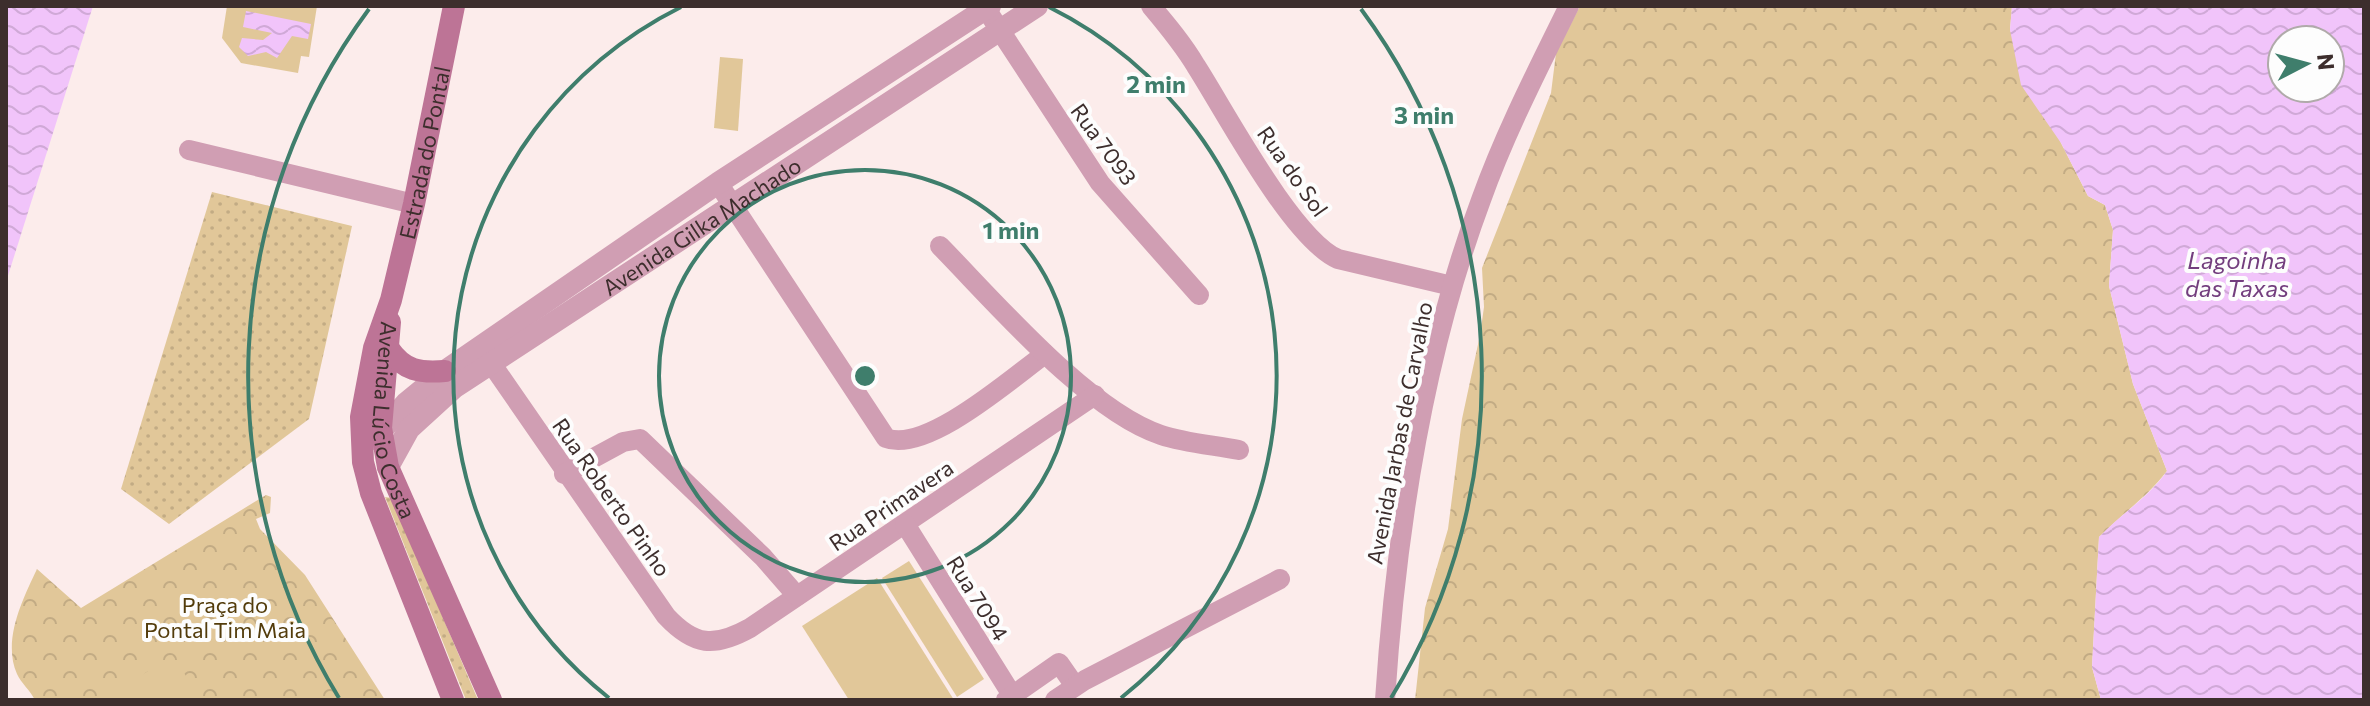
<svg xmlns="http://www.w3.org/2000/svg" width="2370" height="706" font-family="Commissioner,sans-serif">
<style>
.grass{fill:url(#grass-dots)}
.forest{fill:url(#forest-crowns)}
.pitch{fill:#e1c799}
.water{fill:url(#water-waves);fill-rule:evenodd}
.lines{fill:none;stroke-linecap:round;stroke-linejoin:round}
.minor{stroke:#d09eb3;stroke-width:20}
.tertiary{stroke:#d09eb3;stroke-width:22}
.secondary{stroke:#bd7496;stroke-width:22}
.ring{fill:none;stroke:#3f7e6c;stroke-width:4}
.labels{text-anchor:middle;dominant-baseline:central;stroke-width:8;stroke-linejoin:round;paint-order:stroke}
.street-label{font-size:22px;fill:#3d2e2d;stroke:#fdfdfd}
.park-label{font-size:22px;fill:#533c0b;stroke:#fdfdfd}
.water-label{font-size:24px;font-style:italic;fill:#733e7e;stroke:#fdfdfd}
.centre{fill:#3f7e6c;stroke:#fdfdfd;stroke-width:4}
.ring-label{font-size:24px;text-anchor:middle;font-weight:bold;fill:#3f7e6c;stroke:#fdfdfd;stroke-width:8;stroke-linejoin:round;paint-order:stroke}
</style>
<defs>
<pattern id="grass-dots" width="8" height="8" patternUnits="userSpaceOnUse" patternTransform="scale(2)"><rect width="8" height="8" fill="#e1c799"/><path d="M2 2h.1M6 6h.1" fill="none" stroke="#c2ab84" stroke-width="1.8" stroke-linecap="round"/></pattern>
<pattern id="forest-crowns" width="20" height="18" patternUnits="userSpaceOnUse" patternTransform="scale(2)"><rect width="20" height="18" fill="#e1c799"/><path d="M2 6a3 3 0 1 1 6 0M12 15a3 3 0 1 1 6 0" fill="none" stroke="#c2ab84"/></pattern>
<pattern id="water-waves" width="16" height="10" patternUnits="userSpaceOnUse" patternTransform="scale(2)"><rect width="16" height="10" fill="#f1c4fa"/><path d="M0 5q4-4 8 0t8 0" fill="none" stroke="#d0a9d7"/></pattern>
</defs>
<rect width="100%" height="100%" fill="#fceceb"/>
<g class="grass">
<path d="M212,192L352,226L309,419L169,524L121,489Z"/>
<path d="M385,497L392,498L478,700H466Z"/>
</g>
<g class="forest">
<path d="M1580,6H2012L2010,30L2061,143L2088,196L2105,205L2113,230L2109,286L2133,384L2167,471C2148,496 2122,514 2099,537L2092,667L2101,700H1415L1425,608L1448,529L1462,419L1480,335L1484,307L1482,268L1551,93L1556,53Z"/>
<path d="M266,495L271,497L270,513L256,519L260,529L305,575L385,700H35C30,690 21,683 17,674C2,640 23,599 37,569L81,608Z"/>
</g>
<g class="pitch">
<path d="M227,6H317L309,57L301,56L298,73L241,63L222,38Z"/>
<path d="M720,57L743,59L738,131L714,128Z"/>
<path d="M909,561L984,679L957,697L882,578Z"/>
<path d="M877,578L954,700H849L802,626Z"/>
<path d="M172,655L198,694L190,700H116L112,695Z"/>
</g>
<g class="water">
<path d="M6,6H93L6,282Z"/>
<path d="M2012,6H2364V700H2101L2092,667L2099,537C2121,514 2149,497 2167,471L2133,384L2109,286L2113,230L2105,205L2088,196L2061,143L2021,85L2010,30ZM2282,40H2330V88H2282Z"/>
<path d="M246,11L311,24L308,39L292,36L277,58L266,52L248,56L239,47L242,38L263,40L272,33L243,27Z"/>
</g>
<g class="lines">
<g class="minor">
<path d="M1151,6C1167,25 1183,44 1196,66C1225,111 1292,239 1338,259L1452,286"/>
<path d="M986,9L1100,183L1199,295"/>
<path d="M189,150L414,204"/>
<path d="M718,183L886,438C926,454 1012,378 1045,354"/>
<path d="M940,246C994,301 1088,411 1161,435C1185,443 1213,445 1239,450"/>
<path d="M491,363L666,616C694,646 714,648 750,628L1095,395"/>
<path d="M564,474L623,442L640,439L763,557L797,596"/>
<path d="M905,524L1012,695"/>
<path d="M1006,700L1059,663L1075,686"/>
<path d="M1055,700L1085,680L1280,579"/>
<path d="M1385,700C1396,532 1422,358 1481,200C1505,133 1538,69 1569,6"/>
</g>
<g class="tertiary">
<path d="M374,439L406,403L445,371L718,183L990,6"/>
<path id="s1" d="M388,467L409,429L455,387L1037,6"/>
</g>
<g class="secondary">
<path id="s2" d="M390,322L381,428L388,467L491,700"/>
<path d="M389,349C404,371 420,373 445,371"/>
<path id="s3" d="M453,700L371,493L363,462L361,417L374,348L391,300L414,204L454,6"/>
</g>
</g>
<g class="ring">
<circle cx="865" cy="376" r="206"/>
<path d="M609 698A412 412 0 0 1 681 7M1049 7A412 412 0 0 1 1121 698"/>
<path d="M339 698A617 617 0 0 1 369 9M1361 9A617 617 0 0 1 1391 698"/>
</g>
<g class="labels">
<g class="street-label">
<text transform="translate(1104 144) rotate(54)">Rua 7093</text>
<text stroke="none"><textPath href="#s3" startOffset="572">Estrada do Pontal</textPath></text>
<text transform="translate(1293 171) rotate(55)">Rua do Sol</text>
<text stroke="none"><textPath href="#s1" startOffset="400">Avenida Gilka Machado</textPath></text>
<text stroke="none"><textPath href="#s2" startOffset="100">Avenida Lúcio Costa</textPath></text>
<text transform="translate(1399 433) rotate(-79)">Avenida Jarbas de Carvalho</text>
<text transform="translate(612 497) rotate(55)">Rua Roberto Pinho</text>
<text transform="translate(891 505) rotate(-34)">Rua Primavera</text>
<text transform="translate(978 598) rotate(58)">Rua 7094</text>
</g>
<g class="park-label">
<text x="225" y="604">Praça do<tspan x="225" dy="25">Pontal Tim Maia</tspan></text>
</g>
<g class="water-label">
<text x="2237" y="259">Lagoinha<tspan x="2237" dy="28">das Taxas</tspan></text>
</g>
</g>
<circle cx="865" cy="376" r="12" class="centre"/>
<g class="ring-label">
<text x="1156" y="93">2 min</text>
<text x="1424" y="124">3 min</text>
<text x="1011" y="239">1 min</text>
</g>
<rect width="2370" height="706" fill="none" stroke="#3d2e2d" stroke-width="16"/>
<g transform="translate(2306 64) rotate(84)"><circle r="38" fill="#fdfdfd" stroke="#b0aaaa" stroke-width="2"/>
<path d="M0-6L14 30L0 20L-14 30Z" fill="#3f7e6c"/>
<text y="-12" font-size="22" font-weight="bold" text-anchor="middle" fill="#3d2e2d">N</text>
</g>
</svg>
